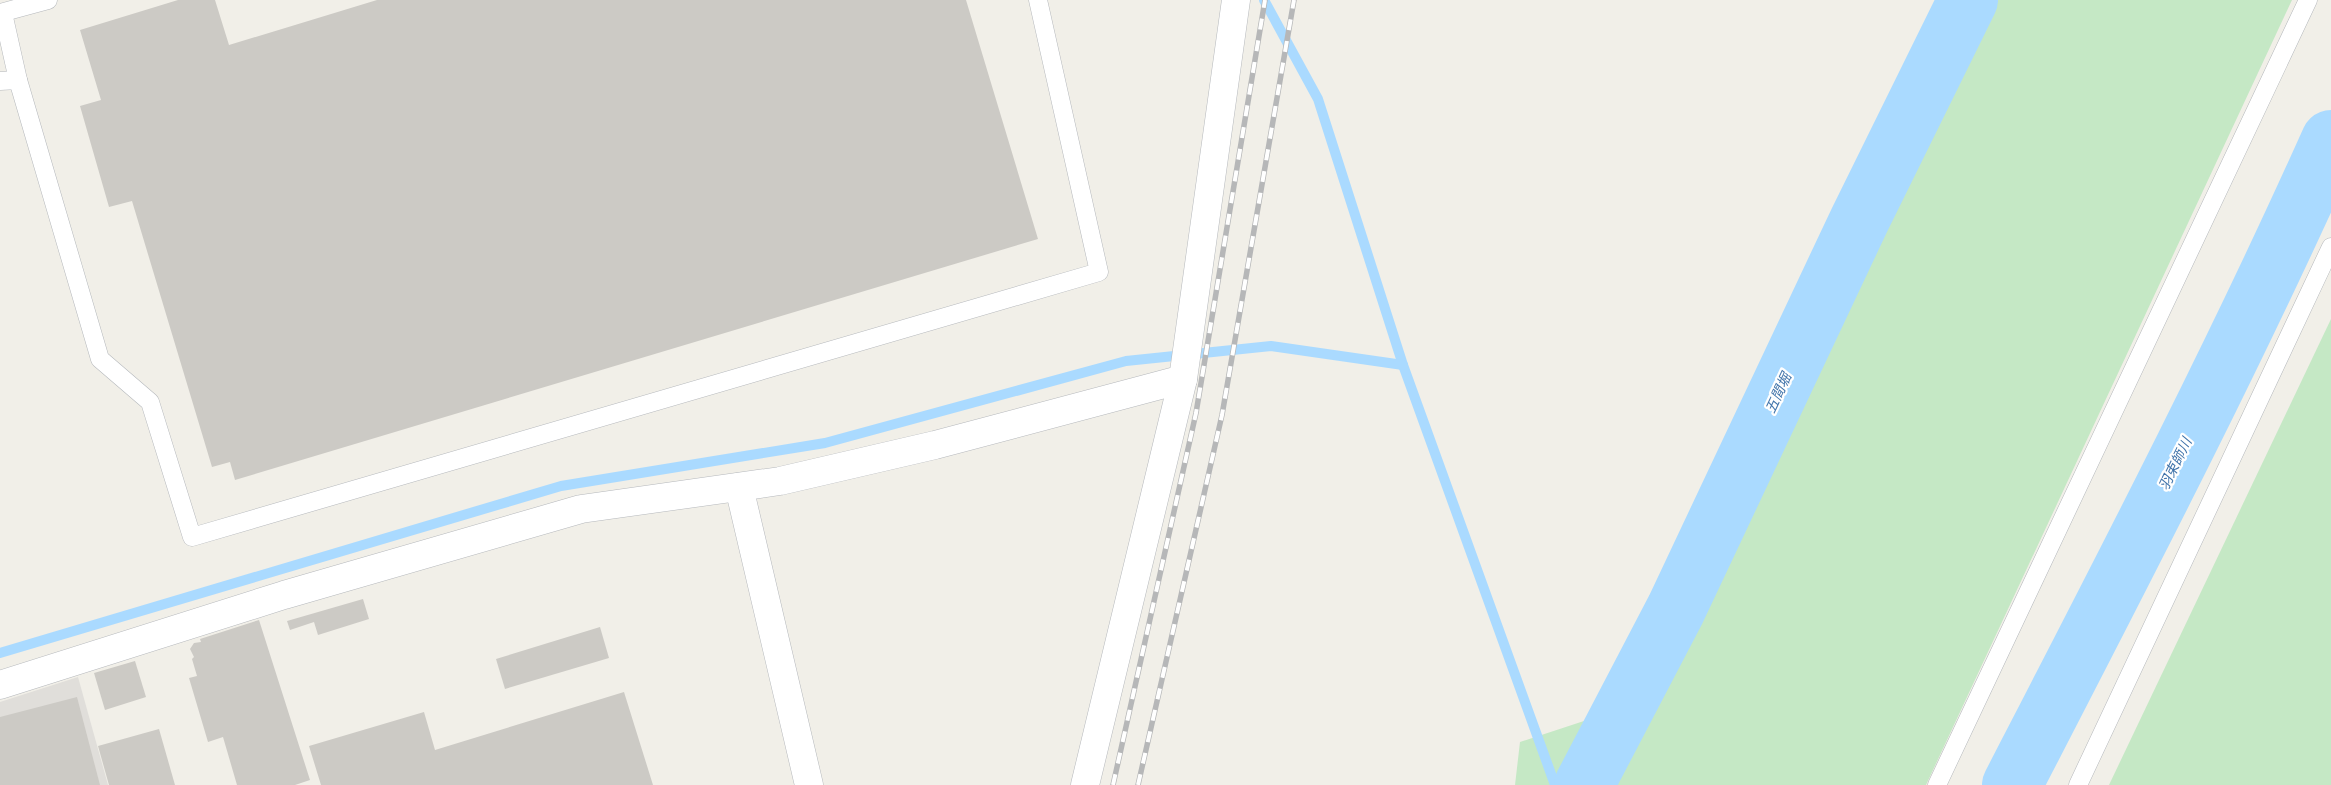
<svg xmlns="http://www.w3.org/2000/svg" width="2331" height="785" font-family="'Roboto Condensed','Noto Sans JP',sans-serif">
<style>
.industrial{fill:#e0deda}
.green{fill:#c5e8c5}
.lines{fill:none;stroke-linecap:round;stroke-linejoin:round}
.stream{stroke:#aadaff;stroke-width:10}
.river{stroke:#aadaff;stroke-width:60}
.building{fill:#cccac5}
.service-casing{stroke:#b5b8bc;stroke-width:19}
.minor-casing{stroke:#b5b8bc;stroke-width:29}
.service{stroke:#fff;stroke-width:18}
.minor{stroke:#fff;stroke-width:28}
.rail-casing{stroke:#b6b7b8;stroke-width:5.5}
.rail{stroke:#fff;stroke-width:4;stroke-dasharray:11;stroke-linecap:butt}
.labels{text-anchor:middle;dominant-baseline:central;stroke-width:4.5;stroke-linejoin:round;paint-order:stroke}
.water-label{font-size:14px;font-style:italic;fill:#4174aa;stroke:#fff}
</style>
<rect width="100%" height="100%" fill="#f1efe8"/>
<path class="industrial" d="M78,677L108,785H0V702Z"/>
<g class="green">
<path d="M1955,0H2292L1926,785H1515L1520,742L1590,719Z"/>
<path d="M2331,319V785H2109Z"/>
</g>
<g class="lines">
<g class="stream">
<path d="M1264,0L1318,99L1403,365L1555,785"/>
<path d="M0,653L561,486L825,443L1126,361L1271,346L1403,365"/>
</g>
<g class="river">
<path d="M1584,785L1676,609L1859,221L1968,0"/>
<path d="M2012,785C2122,572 2233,359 2331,140"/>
</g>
</g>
<g class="building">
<path d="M178,0H215L229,45L377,0H966L1038,239L235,480L230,462L212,467L132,201L109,207L80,106L101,100L80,30Z"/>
<path d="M363,599L369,619L318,635L314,622L290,630L287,621Z"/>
<path d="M259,620L310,780L295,785H237L223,737L208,742L189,678L197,676L192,659L194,657L190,649L194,643L201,642L200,639Z"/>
<path d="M600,627L609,658L505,689L496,659Z"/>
<path d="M135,661L146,697L105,710L94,673Z"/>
<path d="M624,692L653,785H321L309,746L424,712L435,750Z"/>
<path d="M77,697L100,785H0V717Z"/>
<path d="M159,729L175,785H109L98,746Z"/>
</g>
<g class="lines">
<defs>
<g id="service">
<path d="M0,13L48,0"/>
<path d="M3,13L18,80"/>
<path d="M0,81L18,80L100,359L150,402L192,537L1099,272L1038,0"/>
<path d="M1937,785L2308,0"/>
<path d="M2078,785L2331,247"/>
</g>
<g id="minor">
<path d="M739,487L809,785"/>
<path d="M0,685L284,595L581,509L780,481L935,445L1183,379"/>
<path d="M1085,785L1183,379L1236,0"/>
</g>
</defs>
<use href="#service" class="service-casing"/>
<use href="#minor" class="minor-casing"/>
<use href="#service" class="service"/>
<use href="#minor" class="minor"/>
<defs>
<g id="rail">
<path d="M1113,785L1196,413L1265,0"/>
<path d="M1138,785L1222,415L1294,0"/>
</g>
</defs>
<use href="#rail" class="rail-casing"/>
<use href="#rail" class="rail"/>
</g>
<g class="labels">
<g class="water-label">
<text transform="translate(1778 393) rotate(-65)">五間堀</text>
<text transform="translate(2175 464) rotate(-64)">羽束師川</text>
</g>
</g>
</svg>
